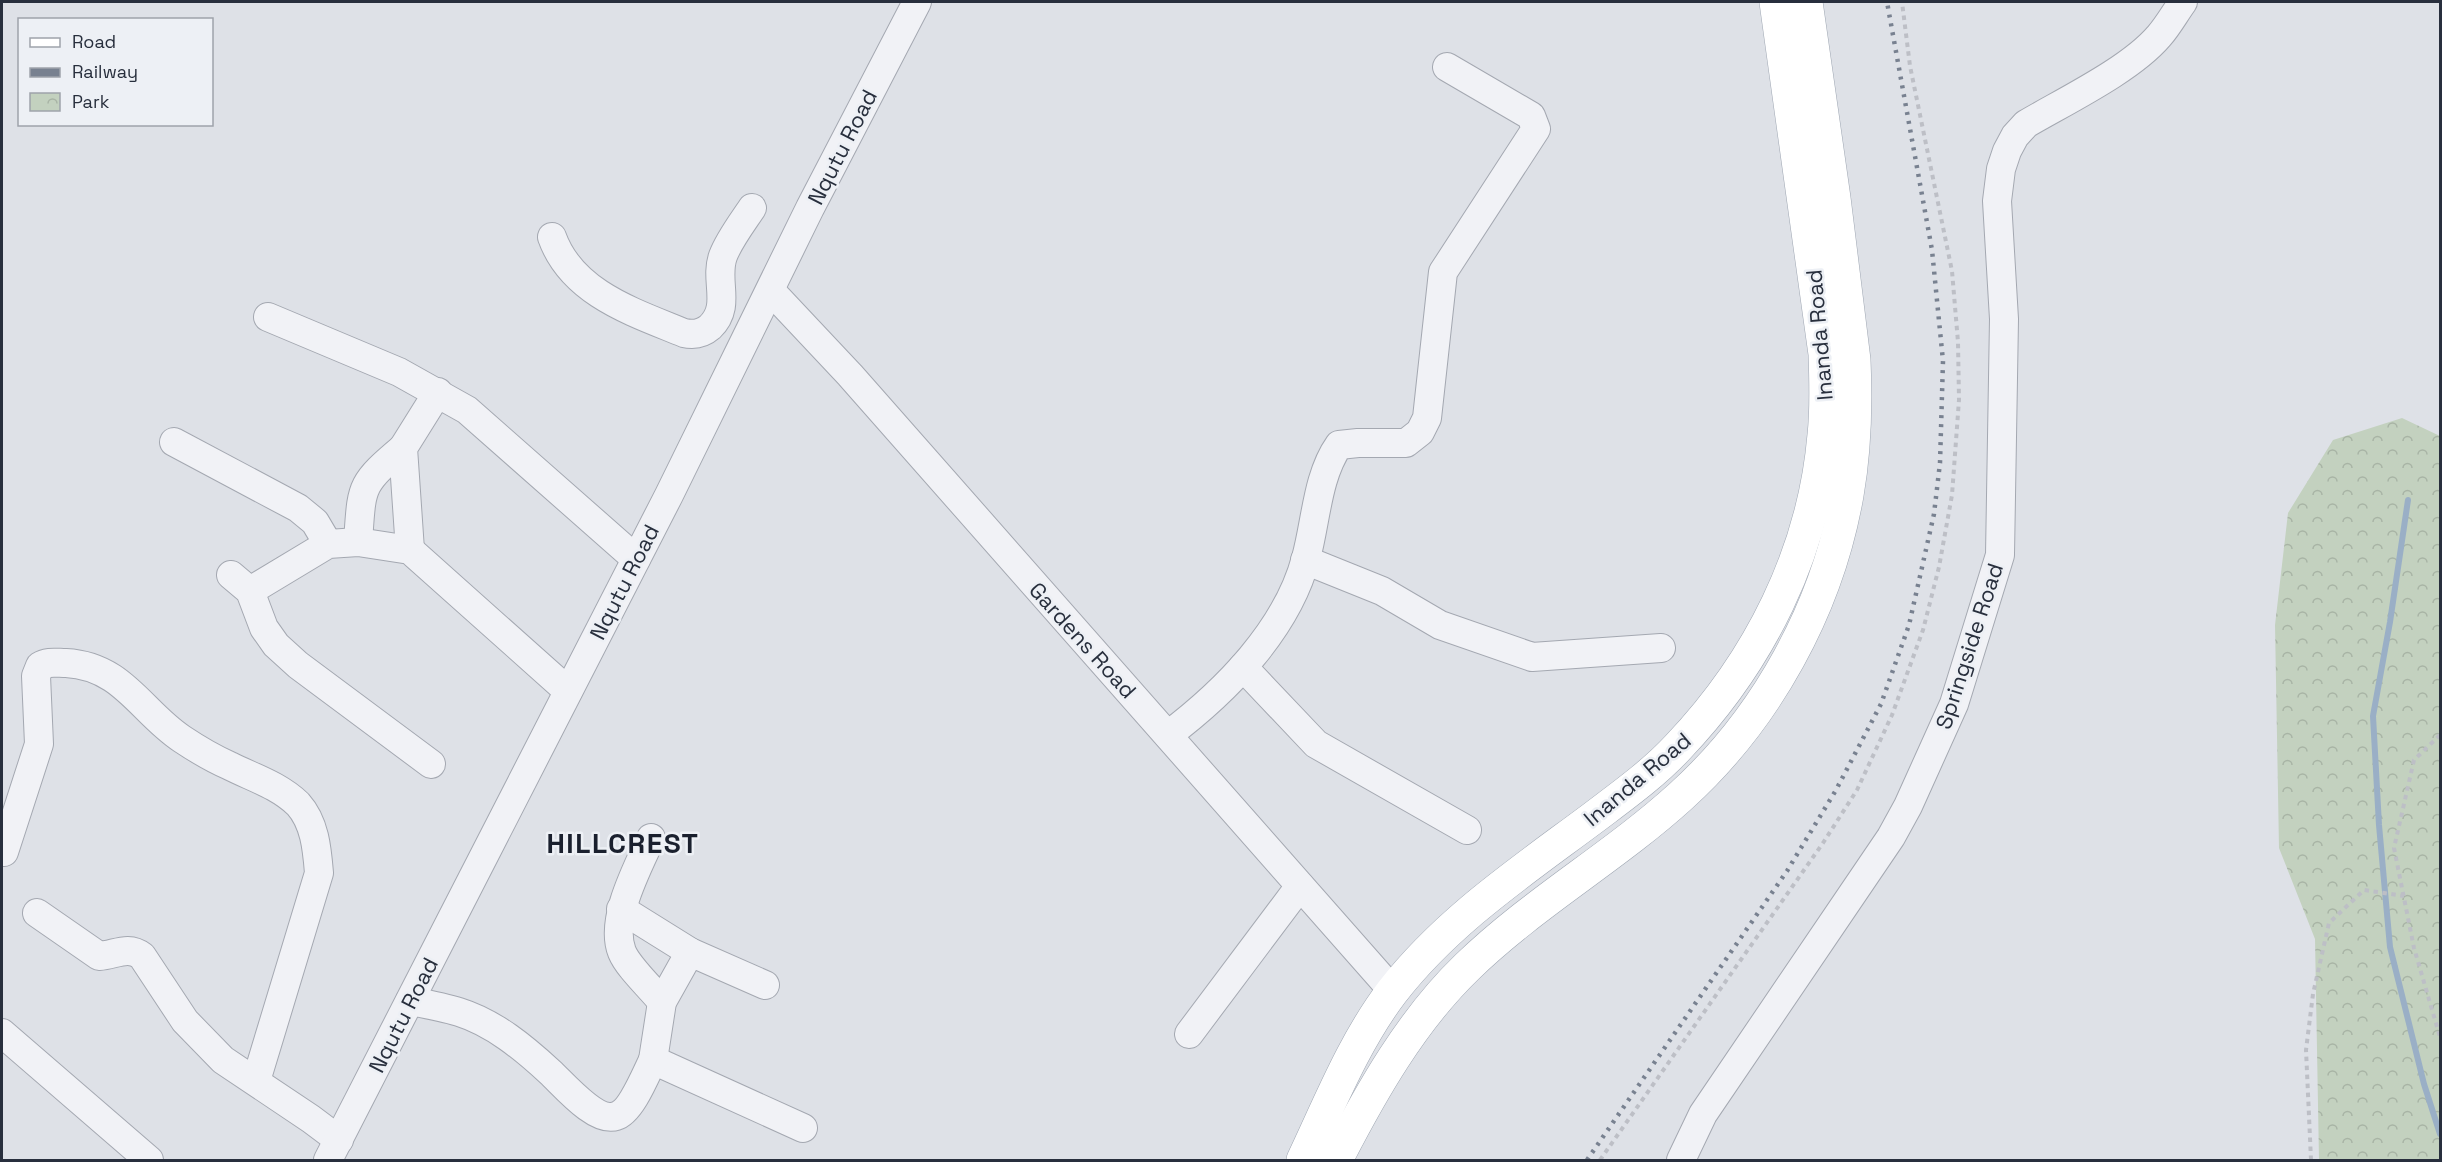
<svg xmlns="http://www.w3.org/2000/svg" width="2442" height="1162" font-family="'Space Grotesk',sans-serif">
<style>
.park{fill:url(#park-crowns)}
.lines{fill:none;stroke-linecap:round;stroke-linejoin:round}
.stream{stroke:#9aafc6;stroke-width:6}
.minor-casing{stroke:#a4a8b1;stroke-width:30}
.major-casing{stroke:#9ea6b2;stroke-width:34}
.path{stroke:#bdbfc6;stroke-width:4;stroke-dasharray:4.5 4.5;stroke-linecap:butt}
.minor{stroke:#f1f2f6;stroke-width:28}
.major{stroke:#fff;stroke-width:33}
.rail{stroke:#788190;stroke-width:4.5;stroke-dasharray:3 6;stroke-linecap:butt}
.labels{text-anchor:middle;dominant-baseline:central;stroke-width:5;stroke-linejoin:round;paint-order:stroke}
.street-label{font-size:22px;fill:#282f3d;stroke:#edf0f5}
.district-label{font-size:28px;font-weight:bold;letter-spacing:1.5px;fill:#1a202e;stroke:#edf0f5}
</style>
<defs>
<pattern id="park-crowns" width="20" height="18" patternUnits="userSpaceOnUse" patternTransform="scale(1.5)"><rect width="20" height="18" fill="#c3d1bf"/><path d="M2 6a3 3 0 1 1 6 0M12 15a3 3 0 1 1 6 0" fill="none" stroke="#a8b4a5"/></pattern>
</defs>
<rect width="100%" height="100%" fill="#dee1e7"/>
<path class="park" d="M2402,418L2440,436V1160H2319L2315,939L2279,848L2275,625L2288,513L2333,440Z"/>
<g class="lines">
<path class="stream" d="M2408,500L2390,622L2373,716L2379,825L2390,947L2424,1084L2440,1134"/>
<defs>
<g id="minor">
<path d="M552,237C572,293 633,312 684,333C693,335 702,334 710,327C732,306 714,281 723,256C729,240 742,223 752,208"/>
<path d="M771,291L850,375L1393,991"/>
<path d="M268,317L399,372L467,410L636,559"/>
<path d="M174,442L298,508L315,522L328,544"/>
<path d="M358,542C362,486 359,485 403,448"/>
<path d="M410,550L403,448L438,392"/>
<path d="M1305,560L1382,591L1440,625L1532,657L1661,648"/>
<path d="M231,575L250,591L264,628L276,645L298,665L431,764"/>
<path d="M250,591L328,544L358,542L410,550L568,691"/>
<path d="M1243,667L1316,744L1467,830"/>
<path d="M1168,735C1225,692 1287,630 1306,558C1316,522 1317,476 1339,445L1358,443H1406L1420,432L1427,418L1443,272L1536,129L1531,116L1447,67"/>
<path d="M651,838C638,867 609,920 622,952C628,967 651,988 662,1002"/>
<path d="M4,852L39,744L36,676L40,666C47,661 57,663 66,663C123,666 141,712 182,739C197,749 214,759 230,766C254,778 278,785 298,804C315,823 317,849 319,873L256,1081"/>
<path d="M621,909L690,952L765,985"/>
<path d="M37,913L99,956C115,955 128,945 142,956L185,1021L223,1060L311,1119L339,1140"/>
<path d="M410,1001C426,1004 443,1007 459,1012C494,1023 524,1048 550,1072C565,1086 596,1123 616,1116C631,1112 646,1074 653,1060L803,1128"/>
<path d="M2,1033L149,1160"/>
<path d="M1189,1034L1300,886"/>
<path d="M653,1060L662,1002L690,952"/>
<path d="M328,1160L669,495L810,208L917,2"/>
<path d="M1681,1160L1703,1114L1891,837L1908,806L1954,704L2000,555L2004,319L1997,201L2001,169L2007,151L2015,136L2026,124C2065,101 2130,70 2159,36C2168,26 2175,13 2183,2"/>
</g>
<g id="major">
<path d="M1303,1160C1330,1103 1354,1042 1392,992C1447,921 1522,871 1593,818C1622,796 1653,774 1678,747C1759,662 1814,553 1824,435C1827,408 1826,381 1825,354L1776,2"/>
<path d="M1336,1160C1371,1092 1411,1021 1467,967C1533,903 1614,857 1681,796C1767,718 1827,608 1847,495C1855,450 1856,405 1854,360L1834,198L1806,2"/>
</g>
</defs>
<use href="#minor" class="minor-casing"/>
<use href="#major" class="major-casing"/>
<g class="path">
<path d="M2440,735L2414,760L2394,848L2414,948L2440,1037"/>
<path d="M1600,1160L1823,843L1857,790L1892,715L1923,630L1939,567L1952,495L1959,400L1958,342L1952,271L1910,66L1902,2"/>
<path d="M2311,1160L2306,1050L2313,994L2329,923L2364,890L2404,896"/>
</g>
<use href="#minor" class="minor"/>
<use href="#major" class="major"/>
<path class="rail" d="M1587,1160L1787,871L1836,790L1881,704L1909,625L1934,514L1940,463L1943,361L1932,250L1887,2"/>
</g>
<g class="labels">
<g class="street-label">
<text transform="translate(842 147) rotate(-63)">Nqutu Road</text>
<text transform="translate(1819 335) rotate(-95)">Inanda Road</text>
<text transform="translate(624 582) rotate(-63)">Nqutu Road</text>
<text transform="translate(1083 640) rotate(48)">Gardens Road</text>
<text transform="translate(1969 646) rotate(-72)">Springside Road</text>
<text transform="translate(1637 779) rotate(-40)">Inanda Road</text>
<text transform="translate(403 1015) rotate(-63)">Nqutu Road</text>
</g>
<g class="district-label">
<text x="623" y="843">HILLCREST</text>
</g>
</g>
<rect width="2442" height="1162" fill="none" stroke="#282f3d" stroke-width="6"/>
<rect x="18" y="18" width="195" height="108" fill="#edf0f5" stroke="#9ea3ab" stroke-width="1.5"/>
<rect x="30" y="38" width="30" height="9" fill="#ffffff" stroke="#9ea3ab" stroke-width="1.5"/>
<text x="72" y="48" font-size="18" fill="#282f3d">Road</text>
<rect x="30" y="68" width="30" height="9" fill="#788190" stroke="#9ea3ab" stroke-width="1.5"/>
<text x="72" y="78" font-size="18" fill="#282f3d">Railway</text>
<rect x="30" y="93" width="30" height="18" fill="url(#park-crowns)" stroke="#9ea3ab" stroke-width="1.5"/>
<text x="72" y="108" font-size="18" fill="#282f3d">Park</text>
</svg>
